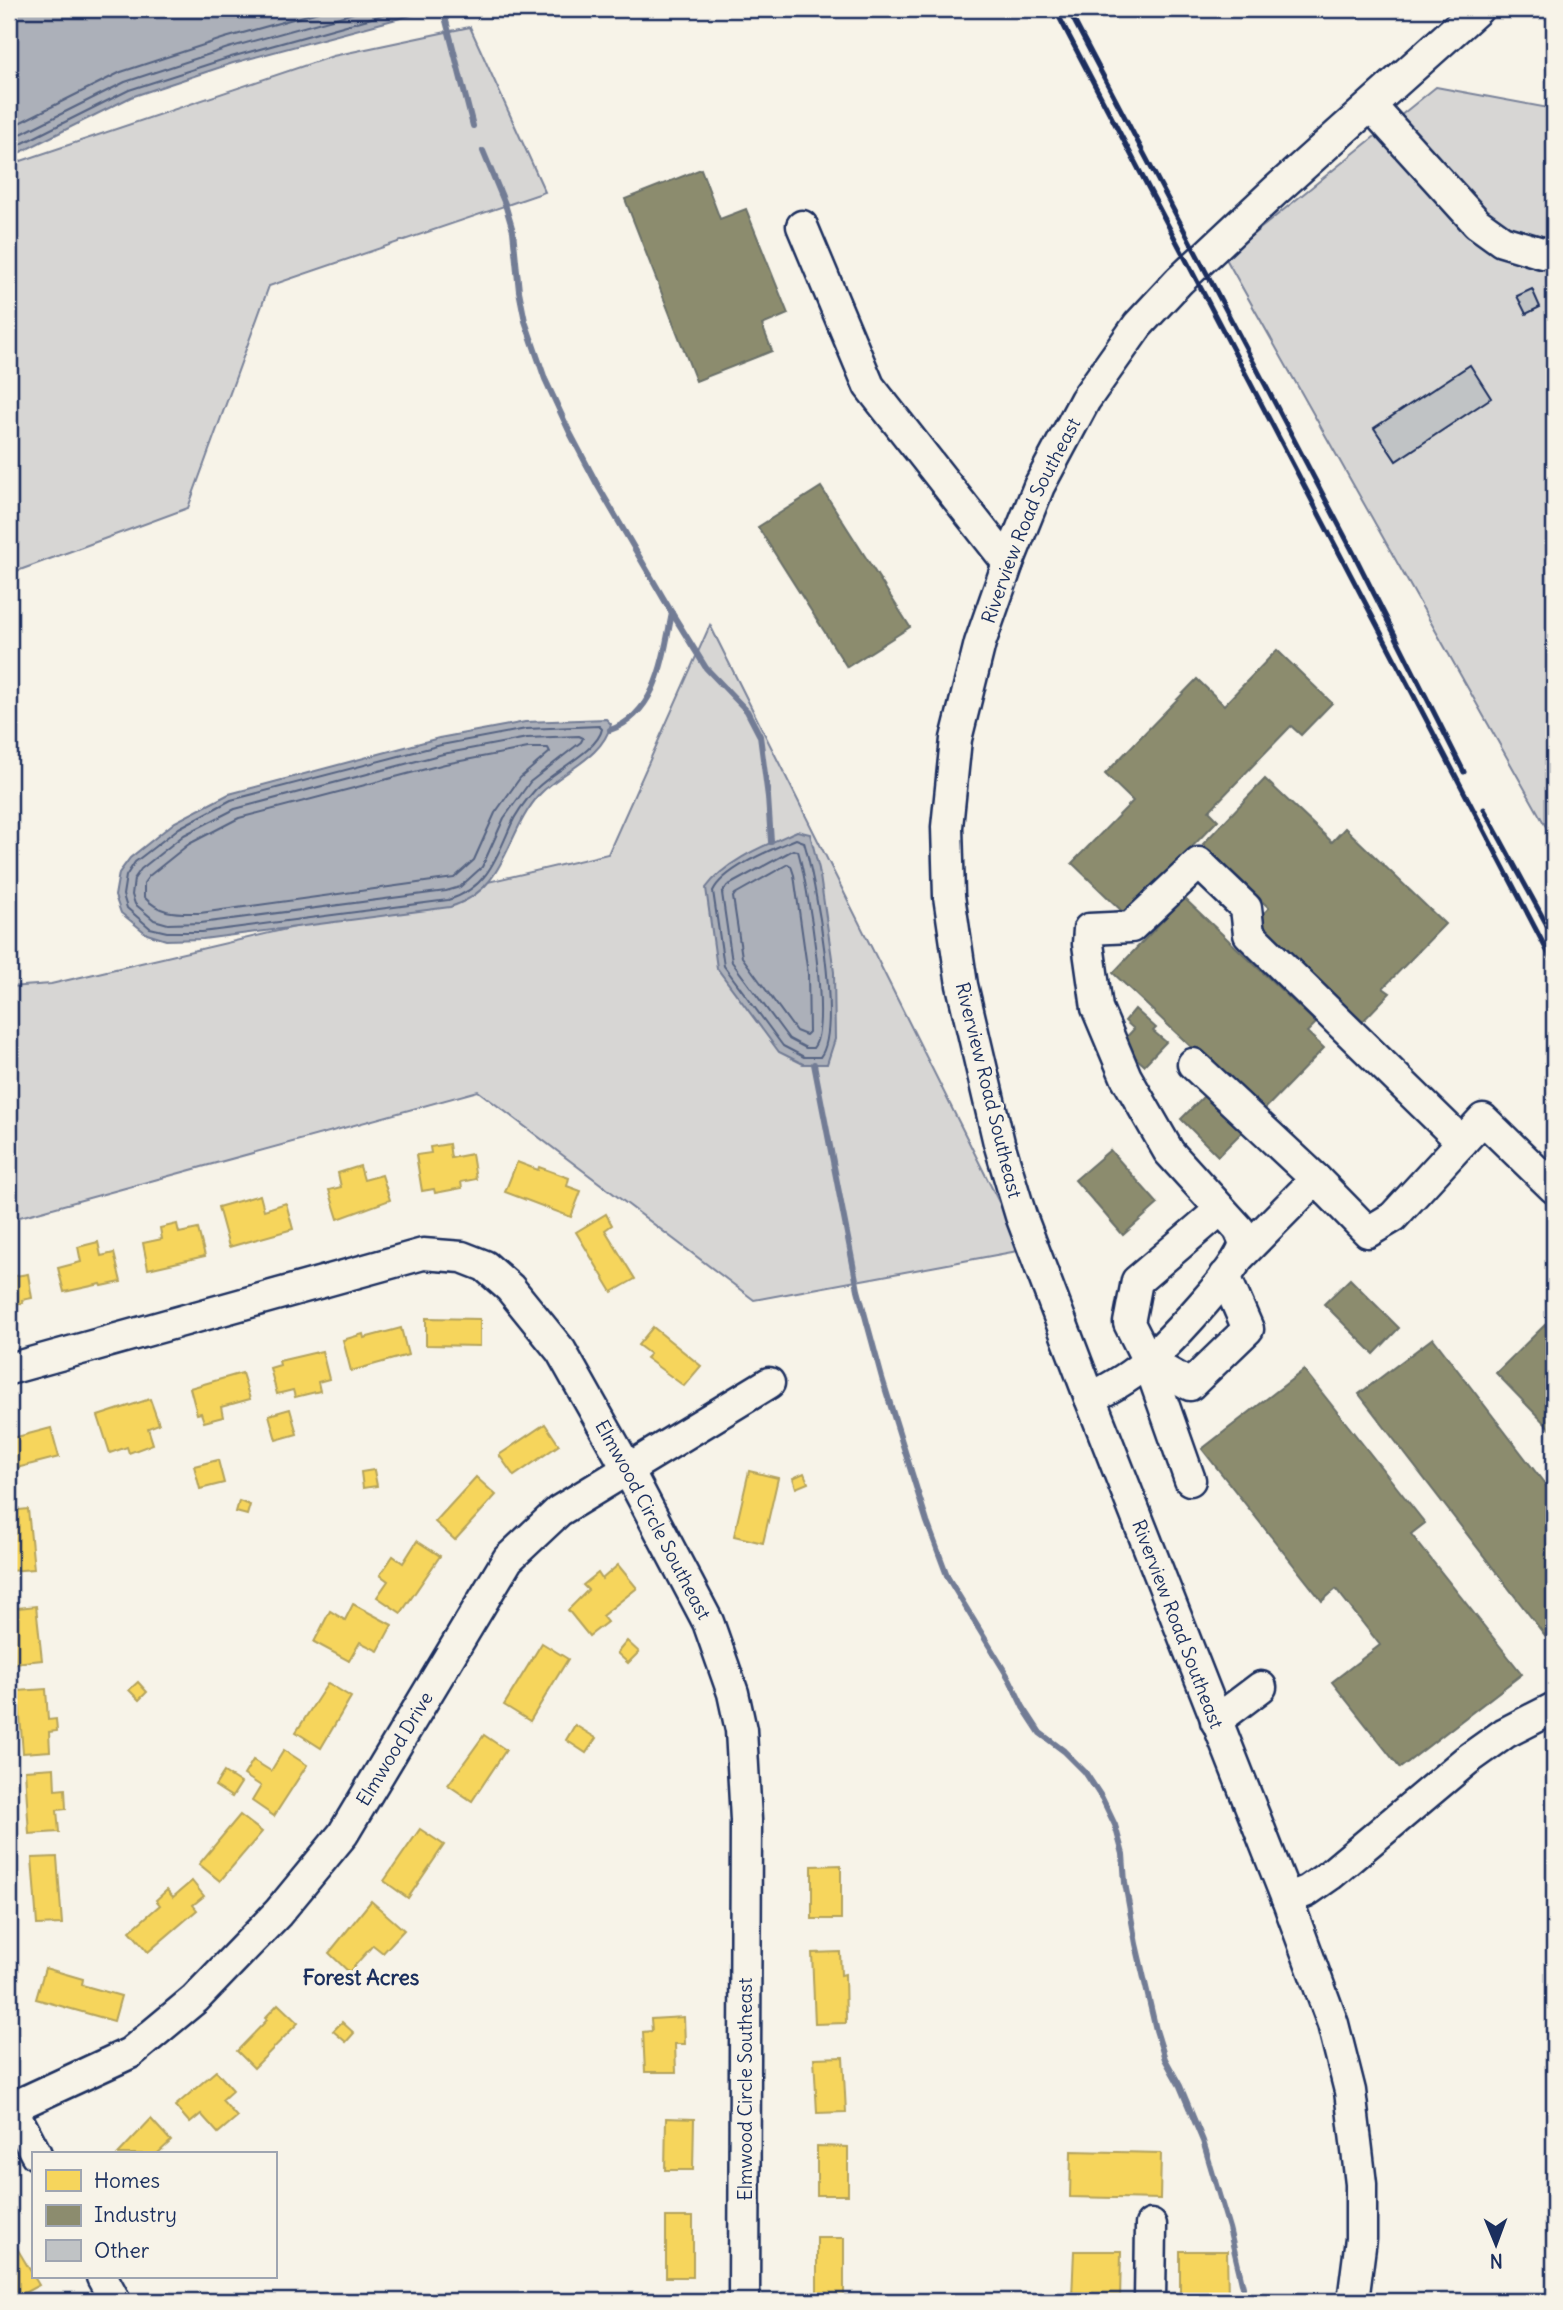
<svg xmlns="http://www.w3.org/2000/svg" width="1563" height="2310" font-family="Delius,sans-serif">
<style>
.green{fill:#d7d6d4;stroke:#798299;stroke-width:2}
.water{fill:#acb0b9;stroke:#727c95;stroke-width:2}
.homes{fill:#f6d55c;stroke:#b4a35d;stroke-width:2}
.industry{fill:#8c8c6e;stroke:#6a7069;stroke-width:2}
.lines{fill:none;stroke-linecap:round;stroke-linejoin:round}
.shore{stroke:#556382;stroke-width:2}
.stream{stroke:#727c95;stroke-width:6}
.building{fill:#c0c3c5;stroke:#1b2f5e;stroke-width:2}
.minor-casing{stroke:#1b2f5e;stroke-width:35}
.minor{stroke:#f7f3e8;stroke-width:30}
.rail{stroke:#1b2f5e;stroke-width:5}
.labels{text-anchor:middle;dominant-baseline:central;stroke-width:7;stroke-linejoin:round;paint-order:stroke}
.street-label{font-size:19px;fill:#1b2f5e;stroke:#f7f3e8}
.neighbourhood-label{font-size:21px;font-weight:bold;fill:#1b2f5e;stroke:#f7f3e8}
</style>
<rect width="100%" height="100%" fill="#f7f3e8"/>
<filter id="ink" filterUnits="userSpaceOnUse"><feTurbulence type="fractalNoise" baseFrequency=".0143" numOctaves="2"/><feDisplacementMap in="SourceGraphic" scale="14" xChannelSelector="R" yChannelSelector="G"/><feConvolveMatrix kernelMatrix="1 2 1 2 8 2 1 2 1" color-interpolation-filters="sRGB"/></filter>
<g filter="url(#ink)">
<g class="green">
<path d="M470,27L545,192L269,286L188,508L9,574V165L333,56Z"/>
<path d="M1436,87L1554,109V841L1225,257Z"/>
<path d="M710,625L1023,1250L754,1300L478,1091L9,1220V987L51,984L608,854Z"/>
</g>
<g class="water">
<path d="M9,9H434L233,63L131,97L9,158Z"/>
<path d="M606,719L611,724C602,759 563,770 540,794C504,834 509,888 450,907L203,939L166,940L147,934L121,913L115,896L119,873L130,858L175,822L229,794L439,738L525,722Z"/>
<path d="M797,831L810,834L819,869L834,972L835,1039L827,1064H803L779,1052L717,968L706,888C726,860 766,845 797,831Z"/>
</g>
<g class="homes">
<path d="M449,1144L451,1158L472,1154L476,1179L461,1182L462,1188L435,1193L434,1189L422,1191L416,1155L431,1153L430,1147Z"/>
<path d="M517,1162L538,1170L539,1167L569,1178L567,1186L581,1191L571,1217L505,1192Z"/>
<path d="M360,1166L364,1180L382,1175L390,1200L338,1219L329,1190L341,1187L338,1173Z"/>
<path d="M260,1195L264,1210L286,1203L293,1229L229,1247L218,1207Z"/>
<path d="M606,1214L612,1225L605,1230L635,1279L612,1292L576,1232Z"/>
<path d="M177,1224L179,1233L198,1229L205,1256L148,1269L143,1243L162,1239L160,1228Z"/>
<path d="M98,1242L101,1256L114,1253L121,1282L102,1286L101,1284L64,1292L58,1268L81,1262L78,1247Z"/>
<path d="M28,1274L32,1298L22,1300L23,1303L9,1305V1277Z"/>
<path d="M426,1318L480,1319V1346L426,1345Z"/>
<path d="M653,1327L701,1366L684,1386L646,1358L650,1354L638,1345Z"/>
<path d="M401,1328L408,1355L351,1371L343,1340L363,1334L364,1338Z"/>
<path d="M322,1351L329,1379L318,1382L320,1391L295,1397L293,1390L277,1394L270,1368L280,1365L279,1361Z"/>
<path d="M242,1373L250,1399L221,1407L223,1417L204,1422L201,1413L197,1414L190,1388Z"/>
<path d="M150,1399L159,1424L148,1428L153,1444L129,1453L127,1447L110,1453L98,1416Z"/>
<path d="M290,1409L297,1434L276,1440L269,1415Z"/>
<path d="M545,1424L559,1445L514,1476L499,1455Z"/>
<path d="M51,1428L59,1457L9,1470V1439Z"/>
<path d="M218,1460L224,1483L200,1489L194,1466Z"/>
<path d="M374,1470L377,1486L363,1488L361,1472Z"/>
<path d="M749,1471L778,1478L763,1543L734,1536Z"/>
<path d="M804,1473L808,1483L796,1488L793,1478Z"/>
<path d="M476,1477L496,1495L455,1540L435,1522Z"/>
<path d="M239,1501L250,1505L247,1515L236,1512Z"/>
<path d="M28,1509L34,1569L9,1571V1511Z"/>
<path d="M417,1541L440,1556L401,1613L377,1597L388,1581L380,1575L393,1556L403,1563Z"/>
<path d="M618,1565L637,1588L602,1616L607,1622L589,1636L568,1610L588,1590L583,1585L598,1573L602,1579Z"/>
<path d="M353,1604L392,1625L378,1651L360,1642L349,1661L314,1642L330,1611L345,1620Z"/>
<path d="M36,1606L42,1660L15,1663L9,1609Z"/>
<path d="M627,1641L639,1652L628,1663L617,1653Z"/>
<path d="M542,1643L568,1659L530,1721L504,1705Z"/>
<path d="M138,1682L147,1692L139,1700L129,1690Z"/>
<path d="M328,1683L351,1697L321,1748L296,1732Z"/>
<path d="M46,1689L48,1720L56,1719L57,1731L49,1732L50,1751L23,1753L18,1691Z"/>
<path d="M575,1725L596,1738L586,1753L566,1740Z"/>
<path d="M484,1735L506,1750L472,1801L448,1785Z"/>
<path d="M284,1750L307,1765L274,1816L252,1801L261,1786L244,1775L253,1760L271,1771Z"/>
<path d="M54,1768L55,1790L65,1789L66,1809L57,1810L59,1832L29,1834L25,1770Z"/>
<path d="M224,1772L241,1783L232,1797L215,1786Z"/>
<path d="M240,1815L262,1832L220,1881L199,1864Z"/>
<path d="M420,1829L444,1845L408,1898L384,1881Z"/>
<path d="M57,1857L62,1924L37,1925L32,1858Z"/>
<path d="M841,1865V1919H812V1866Z"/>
<path d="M192,1881L204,1896L193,1905L197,1910L148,1952L130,1931L160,1905L156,1900L167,1890L173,1897Z"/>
<path d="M371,1901L404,1930L383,1953L373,1945L349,1972L329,1953Z"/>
<path d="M840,1952L841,1975L845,1974L846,2023L815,2024L812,1953Z"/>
<path d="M45,1968L83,1979L82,1985L121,1996L114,2021L36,1999Z"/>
<path d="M278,2004L298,2023L254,2068L237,2051L267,2020L265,2018Z"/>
<path d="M684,2017L685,2044H675L676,2072H645L643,2032L652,2031L651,2019Z"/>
<path d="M342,2022L354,2033L346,2042L333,2031Z"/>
<path d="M843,2057L846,2112L817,2113L814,2058Z"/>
<path d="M216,2071L233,2090L222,2100L237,2117L218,2133L201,2114L190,2123L175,2106Z"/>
<path d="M666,2118L694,2119L693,2170H665Z"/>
<path d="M151,2119L171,2141L157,2154H118Z"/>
<path d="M817,2146L848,2147V2195H817Z"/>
<path d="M1071,2151L1161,2153L1160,2199L1070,2197Z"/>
<rect x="666" y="2217" width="27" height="60"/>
<path d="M9,2235L39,2285L15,2298L9,2286Z"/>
<rect x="817" y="2238" width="27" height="63"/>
<path d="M1074,2251H1121L1120,2301H1073L1074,2297H1072Z"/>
<path d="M1180,2251H1227L1228,2298H1226V2301H1180Z"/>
</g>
<g class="industry">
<path d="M701,169L720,219L746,209L788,314L762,325L772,351L696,381L625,199Z"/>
<path d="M821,487L910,627L847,667L758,527Z"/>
<path d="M1277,650L1332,703L1301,735L1291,726L1209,811L1218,820L1126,915L1072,863L1133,801L1105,774L1197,679L1224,705Z"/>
<path d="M1265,779L1332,842L1345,828L1445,924L1383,988L1390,993L1360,1024L1254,923L1269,908L1203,844Z"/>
<path d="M1184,898L1316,1023L1307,1032L1324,1048L1261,1113L1113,973Z"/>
<path d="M1135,1009L1156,1028L1153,1031L1166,1042L1144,1065L1120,1044L1134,1029L1125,1021Z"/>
<path d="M1205,1095L1242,1132L1218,1156L1181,1119Z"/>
<path d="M1110,1150L1158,1204L1123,1235L1075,1180Z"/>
<path d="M1350,1279L1399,1328L1374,1354L1324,1304Z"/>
<path d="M1554,1316V1433L1496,1373Z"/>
<path d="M1433,1338L1554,1496V1647L1359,1394Z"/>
<path d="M1304,1370L1425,1523L1411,1534L1522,1674L1400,1768L1332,1682L1380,1645L1336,1589L1322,1601L1202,1449Z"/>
</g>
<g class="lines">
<g class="shore">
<path d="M9,128L121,72L225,38L329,9"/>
<path d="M9,140L125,82L228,48L368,9"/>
<path d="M9,150L129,90L231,57L404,9"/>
<path d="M599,726L602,729C598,751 551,772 535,790C527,799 516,813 511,825C496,859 487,888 448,900L202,932H167L150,928L127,908L123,895L126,876L135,862L179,828L231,800L441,745L526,729Z"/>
<path d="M579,736L583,738L581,742L530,782L504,818L482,867L460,887L446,891L201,923L168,924L154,920L135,904L132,895L134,879L141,869L184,835L235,809L443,754L527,738Z"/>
<path d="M528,748H548L550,752L520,778L495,813L474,860L454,878L200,913C177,913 161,915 144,897V883L149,876L189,844L239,818L445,764Z"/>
<path d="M796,839L804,842C815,878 843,1030 820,1057H804L783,1046L724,966L713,891C724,868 773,849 796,839Z"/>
<path d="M793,850L798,851C807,881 832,1028 813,1048H806L789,1039L732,962L722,893L727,886Z"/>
<path d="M788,864L791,866L794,875L808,974L809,1032L806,1035L796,1031L742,957L733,897L735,894Z"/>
</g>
<g class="stream">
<path d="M443,9L473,126"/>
<path d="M483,151L505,204L513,231L519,291L525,321L545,379L570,433L598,486L672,613L706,668L747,711L760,736L768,797L771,842"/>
<path d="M610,730C658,713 663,657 672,613"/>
<path d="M814,1064L858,1290L882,1378L927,1522L948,1578L1010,1680L1023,1707L1040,1733L1064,1751L1085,1772L1102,1798L1115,1825L1123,1854L1125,1883L1136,1944L1156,2030L1165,2059L1180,2086L1203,2141L1229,2228L1243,2287L1242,2301"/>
</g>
</g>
<g class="building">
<path d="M1532,289L1540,307L1526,314L1517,296Z"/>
<path d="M1470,365L1491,398L1396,461L1374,428Z"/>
</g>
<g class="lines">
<defs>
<g id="minor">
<path d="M1371,106L1477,223L1502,241L1542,253L1554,252"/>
<path d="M802,226L869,386L1008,563"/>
<path d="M1193,1064L1316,1179L1240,1256"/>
<path d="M1316,1179L1368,1232L1393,1217L1483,1119L1554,1188"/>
<path d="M1148,1361L1190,1385L1248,1329L1225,1276"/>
<path id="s1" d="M9,1369L423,1254L462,1257L485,1266L510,1288L561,1351L628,1470L708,1622L733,1693L741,1730L746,1820L744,2301"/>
<path d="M1090,1398C1111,1388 1132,1376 1149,1360C1168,1343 1242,1266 1244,1244C1244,1239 1241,1234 1239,1229L1169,1152L1126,1077L1097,1008L1088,944L1089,929L1131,927L1199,863L1246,908L1249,934L1462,1142"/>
<path d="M1190,1480L1148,1361L1129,1323L1137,1281L1220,1210"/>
<path d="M1216,1721L1261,1687"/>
<path d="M1287,1899L1307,1891L1330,1875L1467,1760L1505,1733L1554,1708"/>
<path d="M9,2103L36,2154"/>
<path id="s2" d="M11,2108L130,2053L195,1999L278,1913L343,1834L508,1559L559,1511L769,1383"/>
<path d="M102,2277L115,2301"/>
<path d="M1150,2301L1151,2225"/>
<path id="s3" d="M1353,2301L1361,2239V2184L1350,2091L1333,2024L1287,1899L1090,1398L1021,1216L999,1143L962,985L949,896L947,827L956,739L980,643L1008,563L1039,486L1085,400L1138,325L1179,281L1275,191L1478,9"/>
</g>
</defs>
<use href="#minor" class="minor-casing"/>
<use href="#minor" class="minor"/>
<g class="rail">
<path d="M1055,9L1554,964"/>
<path d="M1068,9L1352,550L1464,772"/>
<path d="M1484,809L1554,938"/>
</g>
</g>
</g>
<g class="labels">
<g class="street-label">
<text stroke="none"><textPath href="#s3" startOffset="1864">Riverview Road Southeast</textPath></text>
<text transform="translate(989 1090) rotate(76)">Riverview Road Southeast</text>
<text stroke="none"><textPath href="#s1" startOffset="800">Elmwood Circle Southeast</textPath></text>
<text transform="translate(1178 1624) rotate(69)">Riverview Road Southeast</text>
<text stroke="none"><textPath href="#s2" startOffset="537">Elmwood Drive</textPath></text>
<text transform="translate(745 2089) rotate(-90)">Elmwood Circle Southeast</text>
</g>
<g class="neighbourhood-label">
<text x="361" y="1977">Forest Acres</text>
</g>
</g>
<rect width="1563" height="2310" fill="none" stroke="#f7f3e8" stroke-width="35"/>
<rect x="18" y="18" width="1528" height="2275" fill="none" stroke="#1b2f5e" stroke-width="2.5" filter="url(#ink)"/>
<rect x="32" y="2152" width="245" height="126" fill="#f7f3e8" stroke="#9fa5b1" stroke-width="2"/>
<rect x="46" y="2170" width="35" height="21" fill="#f6d55c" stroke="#9fa5b1" stroke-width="2"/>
<text x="94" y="2188" font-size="21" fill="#1b2f5e">Homes</text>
<rect x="46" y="2205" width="35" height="21" fill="#8c8c6e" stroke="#9fa5b1" stroke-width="2"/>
<text x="94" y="2222" font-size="21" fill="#1b2f5e">Industry</text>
<rect x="46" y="2240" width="35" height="21" fill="#c0c3c5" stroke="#9fa5b1" stroke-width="2"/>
<text x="94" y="2258" font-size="21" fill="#1b2f5e">Other</text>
<g transform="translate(1496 2244) rotate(179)" stroke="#f7f3e8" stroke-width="5" paint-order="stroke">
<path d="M0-5L12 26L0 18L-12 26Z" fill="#1b2f5e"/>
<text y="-10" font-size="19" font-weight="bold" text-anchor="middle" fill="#1b2f5e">N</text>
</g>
</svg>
